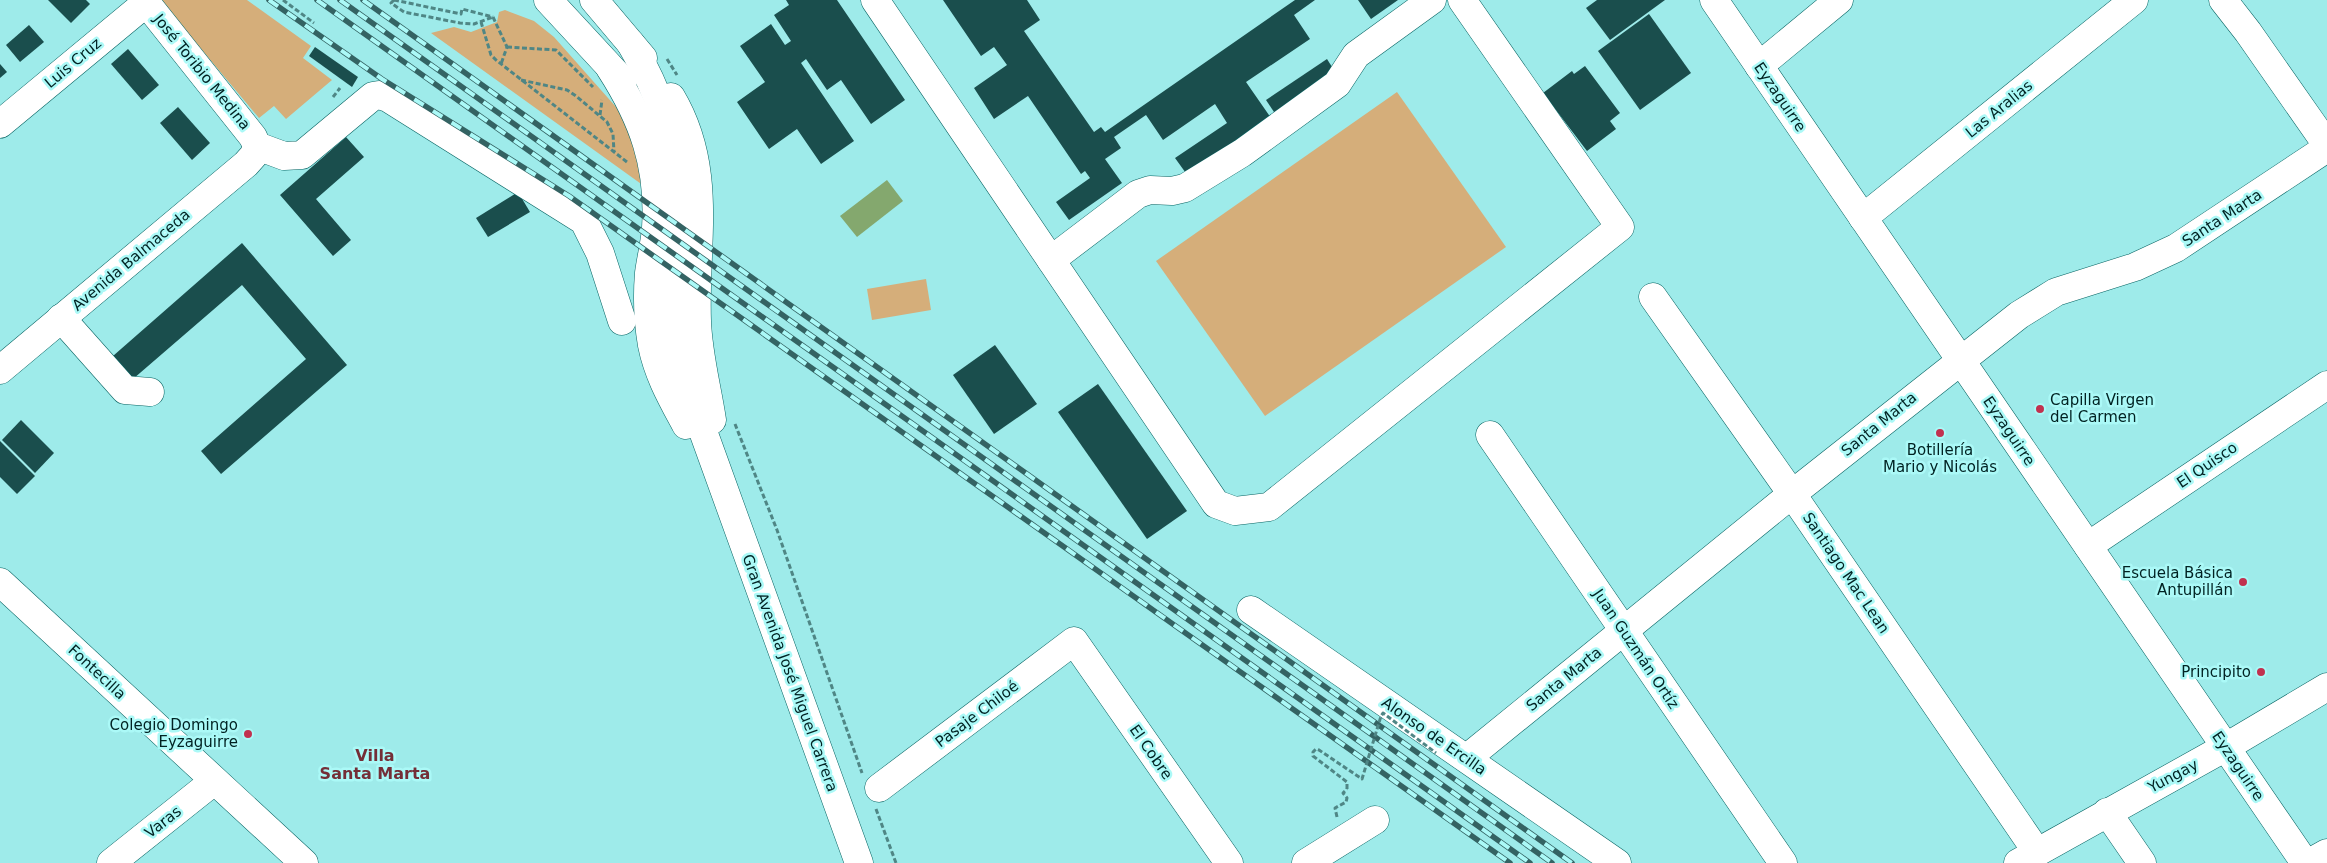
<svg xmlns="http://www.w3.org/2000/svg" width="2327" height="863" font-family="'DejaVu Sans',sans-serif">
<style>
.green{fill:#d5ae7a}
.water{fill:#84a86e}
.building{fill:#1a4e4d}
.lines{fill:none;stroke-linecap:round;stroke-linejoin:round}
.minor-casing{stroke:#076463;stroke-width:29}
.major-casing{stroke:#076463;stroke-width:29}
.path{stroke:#4f8685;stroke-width:3;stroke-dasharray:5 2.5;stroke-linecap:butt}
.minor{stroke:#fff;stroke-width:28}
.major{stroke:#fff;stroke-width:28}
.rail-casing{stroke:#346363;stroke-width:5.5}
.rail{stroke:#abf9f7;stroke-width:4;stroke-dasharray:11;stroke-linecap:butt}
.path-bridge{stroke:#4f8685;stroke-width:3;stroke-dasharray:5 2.5;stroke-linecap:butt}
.poi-dot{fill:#c1314f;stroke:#abf9f7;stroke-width:2}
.labels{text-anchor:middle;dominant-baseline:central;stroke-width:5;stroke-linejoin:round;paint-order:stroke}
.street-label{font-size:15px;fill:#012222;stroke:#abf9f7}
.poi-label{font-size:15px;fill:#012222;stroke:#abf9f7;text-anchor:end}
.neighbourhood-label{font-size:16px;font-weight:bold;fill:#742e37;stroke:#abf9f7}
</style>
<rect width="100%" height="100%" fill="#9eebea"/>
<g class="green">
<path d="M160,0H247L311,46L303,58L332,80L286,119L274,106L259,118Z"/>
<path d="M505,10L534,21L554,37L616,107L637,144L644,186L431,33L454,27L471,32L497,22L499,12Z"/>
<path d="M1397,92L1506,247L1265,416L1156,261Z"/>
<path d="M926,279L931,310L872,320L867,289Z"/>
</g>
<path class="water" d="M887,180L903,201L857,237L840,216Z"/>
<g class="building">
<path d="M48,0H86L90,4L71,23Z"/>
<path d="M786,0H837L905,100L871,124L841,80L827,90L806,59L801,63L854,141L821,164L797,129L769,149L737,102L765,82L740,46L771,24L785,45L791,41L774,15L789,5Z"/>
<path d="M943,0H1027L1040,20L1024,31L1094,132L1101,127L1105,132L1295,0H1315L1294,15L1310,39L1246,82L1271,118L1188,176L1175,158L1227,123L1215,104L1163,140L1146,115L1114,137L1121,148L1105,159L1122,183L1069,220L1056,202L1090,178L1085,171L1081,174L1028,96L994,119L974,88L1007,65L994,47L981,56Z"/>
<path d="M1358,0H1398L1371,19Z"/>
<path d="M1597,0H1665L1610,40L1586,8Z"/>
<path d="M1649,14L1691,73L1640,110L1598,51Z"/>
<path d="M29,25L44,42L20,62L6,45Z"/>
<path d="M315,47L358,77L352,87L309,56Z"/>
<path d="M128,49L159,85L142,100L111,64Z"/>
<path d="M1327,59L1339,78L1278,118L1266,100Z"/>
<path d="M0,64L7,72L0,78Z"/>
<path d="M1585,66L1620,113L1610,121L1616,129L1587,151L1543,93L1572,71L1574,74Z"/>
<path d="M178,107L210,143L192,160L160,123Z"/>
<path d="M346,137L364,157L316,199L351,240L333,256L280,195Z"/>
<path d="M518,192L530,212L488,237L476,218Z"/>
<path d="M242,243L347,365L221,474L201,451L306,359L242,285L133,379L113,356Z"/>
<path d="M995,345L1037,404L994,434L953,375Z"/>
<path d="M1098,384L1187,511L1147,539L1058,412Z"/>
<path d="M21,420L54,453L35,473L2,440Z"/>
<path d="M0,441L35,476L17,494L0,477Z"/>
</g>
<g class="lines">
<defs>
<g id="minor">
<path d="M144,0L253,137L257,146"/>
<path d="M875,0L1216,504L1235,511L1269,507L1620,227L1462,0"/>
<path d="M1714,0L2305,863"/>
<path d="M2223,0L2248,32L2327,145"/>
<path d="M1759,66L1839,0"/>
<path d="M0,124L146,3"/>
<path d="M257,146L284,156L302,155L373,96L379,95L388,98L584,221L600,253L622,321"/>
<path d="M1863,218L2134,0"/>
<path d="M1051,260L1138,194L1150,190L1172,191L1185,188L1242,153L1337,84L1356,55L1432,0"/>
<path d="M1653,297L1792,494L2037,852"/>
<path d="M61,318L125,390L150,392"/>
<path d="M0,370L246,164L254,155L257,146"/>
<path d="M1490,435L1783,863"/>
<path d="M2088,546L2327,385"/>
<path d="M0,582L304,863"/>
<path d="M1251,610L1617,863"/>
<path d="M1467,758L1792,494L2019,315L2056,292L2135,267L2176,248L2327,148"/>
<path d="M879,788L1074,641L1229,863"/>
<path d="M2107,812L2142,863"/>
<path d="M111,863L214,781"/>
<path d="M1306,863L1375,820"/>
<path d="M2018,863L2226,747L2327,687"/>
<path d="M2309,863L2327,853"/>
</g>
<g id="major">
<path d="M548,0L623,81"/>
<path d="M594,0L643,58"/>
<path d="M631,44C658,90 674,133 676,188C677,253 665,308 682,373L859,863"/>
<path d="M610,68C643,119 660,166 656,228C655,243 651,258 649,273C647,297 648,322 652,345C658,375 672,399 686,425"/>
<path d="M671,97C714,169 694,243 697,321C698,354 707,387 712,420"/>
</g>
</defs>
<use href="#minor" class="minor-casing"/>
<use href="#major" class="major-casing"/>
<g class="path">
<path d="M283,0L314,23"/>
<path d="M394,0L391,3L404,12L460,23L474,24L493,17"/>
<path d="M394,0L461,14L462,9L493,17"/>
<path d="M493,17L507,47L501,64"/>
<path d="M481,22L491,55L496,60L627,162"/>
<path d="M507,47L556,50L593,87"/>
<path d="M667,59L677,75"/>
<path d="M521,80L567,90L576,96L607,122L613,134L614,152"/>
<path d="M333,97L340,88"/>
<path d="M600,115L602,100"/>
<path d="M735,424L777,530L862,773"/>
<path d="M876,809L896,863"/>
<path d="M1337,817L1335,808L1346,802L1347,798L1343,793L1347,789"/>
</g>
<use href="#minor" class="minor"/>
<use href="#major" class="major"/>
<defs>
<g id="rail">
<path d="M269,0L382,79L569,196L1510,863"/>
<path d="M317,0L1530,863"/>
<path d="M340,0L1552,863"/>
<path d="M363,0L1572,863"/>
</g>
</defs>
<use href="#rail" class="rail-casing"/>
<use href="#rail" class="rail"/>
<path class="path-bridge" d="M1347,789V782L1313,756V752L1316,749L1319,750L1362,779L1381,716L1383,713L1436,753"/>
</g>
<g class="poi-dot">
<circle cx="2040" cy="409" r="5"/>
<circle cx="1940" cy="433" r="5"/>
<circle cx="2243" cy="582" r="5"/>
<circle cx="2261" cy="672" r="5"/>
<circle cx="248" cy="734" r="5"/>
</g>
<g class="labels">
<g class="street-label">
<text transform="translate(73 63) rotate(-40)">Luis Cruz</text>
<text transform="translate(202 72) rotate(51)">José Toribio Medina</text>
<text transform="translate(1780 97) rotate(56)">Eyzaguirre</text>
<text transform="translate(1999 109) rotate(-39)">Las Aralias</text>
<text transform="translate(2222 218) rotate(-33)">Santa Marta</text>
<text transform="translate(131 260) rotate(-40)">Avenida Balmaceda</text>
<text transform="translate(1879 424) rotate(-39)">Santa Marta</text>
<text transform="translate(2009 431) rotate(56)">Eyzaguirre</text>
<text transform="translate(2207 465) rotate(-34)">El Quisco</text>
<text transform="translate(1846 573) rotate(56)">Santiago Mac Lean</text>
<text transform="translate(1636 649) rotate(56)">Juan Guzmán Ortíz</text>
<text transform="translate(97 672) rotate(43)">Fontecilla</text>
<text transform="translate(790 673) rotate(70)">Gran Avenida José Miguel Carrera</text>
<text transform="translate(1564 679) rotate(-39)">Santa Marta</text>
<text transform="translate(977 714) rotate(-37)">Pasaje Chiloé</text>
<text transform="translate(1434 736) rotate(35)">Alonso de Ercilla</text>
<text transform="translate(1151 752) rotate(55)">El Cobre</text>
<text transform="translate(2238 766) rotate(56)">Eyzaguirre</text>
<text transform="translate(2173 776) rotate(-28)">Yungay</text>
<text transform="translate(163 822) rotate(-38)">Varas</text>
</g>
<g class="poi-label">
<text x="2050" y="400" text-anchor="start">Capilla Virgen<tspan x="2050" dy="17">del Carmen</tspan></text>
<text x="1940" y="450" text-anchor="middle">Botillería<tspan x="1940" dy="17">Mario y Nicolás</tspan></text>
<text x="2233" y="573">Escuela Básica<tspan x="2233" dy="17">Antupillán</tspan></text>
<text x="2251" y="672">Principito</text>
<text x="238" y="725">Colegio Domingo<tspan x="238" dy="17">Eyzaguirre</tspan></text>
</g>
<g class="neighbourhood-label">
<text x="375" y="755">Villa<tspan x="375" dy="18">Santa Marta</tspan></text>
</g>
</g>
</svg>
